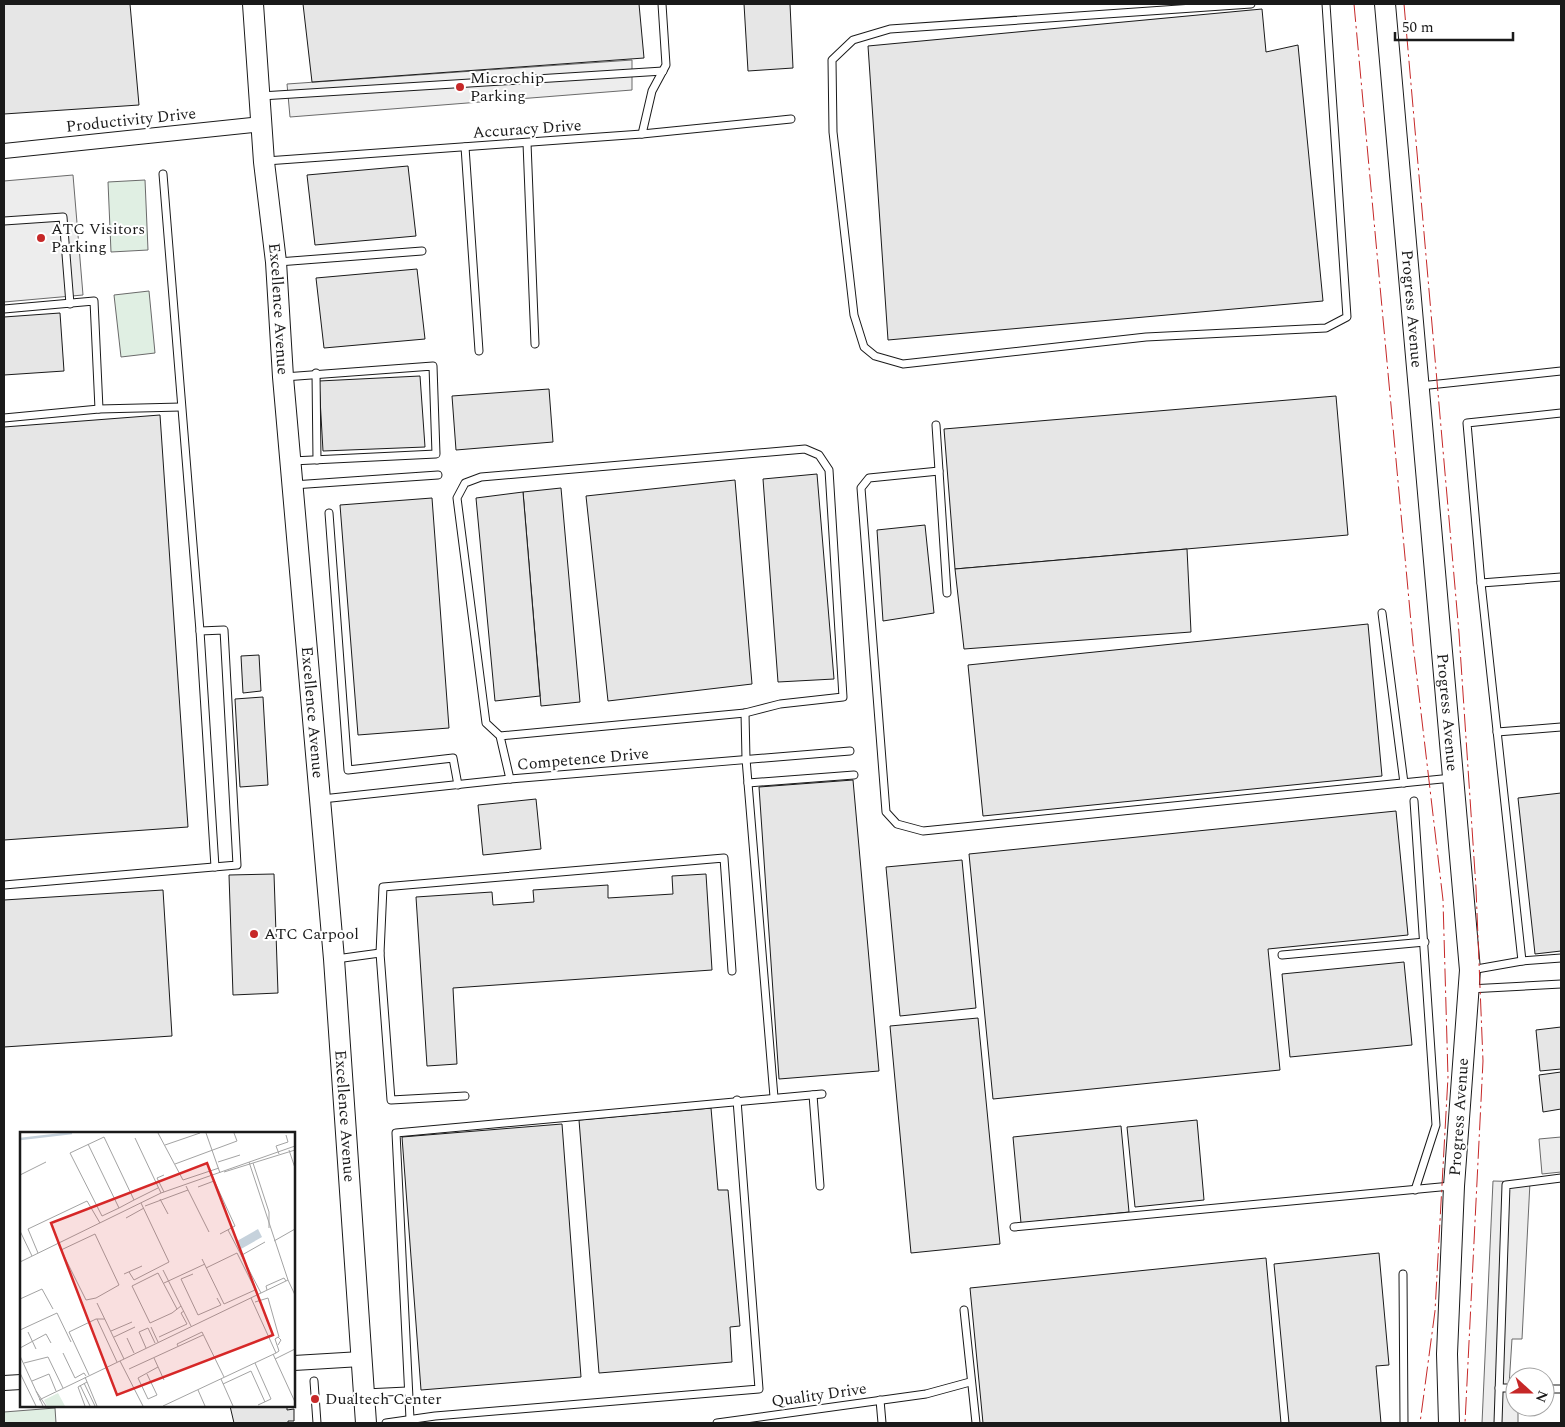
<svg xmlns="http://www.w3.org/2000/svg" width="1565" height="1427" font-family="Spectral,serif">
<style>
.green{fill:#e0efe3;stroke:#6a6a6a}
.parking{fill:#ededed;stroke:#6a6a6a}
.building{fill:#e6e6e6;stroke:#1a1a1a}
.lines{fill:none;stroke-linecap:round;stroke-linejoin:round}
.lane-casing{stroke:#1a1a1a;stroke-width:9}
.street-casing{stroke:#1a1a1a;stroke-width:16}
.secondary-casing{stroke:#1a1a1a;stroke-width:22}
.lane{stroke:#fff;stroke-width:7}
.street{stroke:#fff;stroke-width:14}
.secondary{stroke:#fff;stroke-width:20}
.power{stroke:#c62828;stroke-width:1;stroke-dasharray:18 4 2.5 4;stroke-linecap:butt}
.poi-dot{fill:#c62828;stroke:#fff;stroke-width:2}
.labels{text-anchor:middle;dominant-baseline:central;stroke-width:4;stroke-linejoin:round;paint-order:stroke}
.poi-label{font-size:16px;fill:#1a1a1a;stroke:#fff;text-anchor:start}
.street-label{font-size:16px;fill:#1a1a1a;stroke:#fff}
.inset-river{fill:none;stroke:#c6d2dc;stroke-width:2.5}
.inset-road{fill:none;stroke:#a3a3a3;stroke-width:1}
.view{fill:#d62828;fill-opacity:0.15;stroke:#d62828;stroke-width:2.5}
.inset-edge{fill:none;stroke:#1a1a1a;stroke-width:2.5}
</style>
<rect width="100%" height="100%" fill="#fff"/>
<g class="green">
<path d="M145,180L148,250L111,252L108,182Z"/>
<path d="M149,291L155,353L121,357L114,295Z"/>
<path d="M55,1408L56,1423H4V1412Z"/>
</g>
<g class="parking">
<path d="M632,60V90L290,117L287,84Z"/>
<path d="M73,175L83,295L4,302V181Z"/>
<path d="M1561,1137V1172L1542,1174L1539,1139Z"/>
<path d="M1493,1181L1530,1182L1522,1339H1512L1509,1386L1515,1387V1407H1518V1423H1482Z"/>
</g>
<g class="building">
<path d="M4,4H130L139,105L4,114Z"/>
<path d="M303,4H639L644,58L312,82Z"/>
<path d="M744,4H790L793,68L748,71Z"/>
<path d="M1262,9L1266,52L1298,45L1323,301L888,340L868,46Z"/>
<path d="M408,166L416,236L315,245L307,175Z"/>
<path d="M417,269L425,339L324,348L316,278Z"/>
<path d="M60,313L64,371L4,375V317Z"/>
<path d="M420,376L425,447L323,451L319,381Z"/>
<path d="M549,389L553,442L456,450L452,396Z"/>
<path d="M1336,396L1348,535L955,569L944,429Z"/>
<path d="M160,415L188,827L4,840V427Z"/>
<path d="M817,474L834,679L778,682L763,479Z"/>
<path d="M735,480L752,684L608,701L586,496Z"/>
<path d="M561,488L580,702L541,706L523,492Z"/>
<path d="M523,492L540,696L495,701L476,498Z"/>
<path d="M432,498L449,728L358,735L340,505Z"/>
<path d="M925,525L934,613L883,621L877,530Z"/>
<path d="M1187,549L1191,632L964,649L955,569Z"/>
<path d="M1368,624L1382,776L983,816L968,665Z"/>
<path d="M259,655L261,691L243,693L241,656Z"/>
<path d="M263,697L268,785L240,787L235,699Z"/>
<path d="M853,780L879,1071L779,1079L759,787Z"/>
<path d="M1561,793V951L1535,954L1518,798Z"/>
<path d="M536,799L541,849L483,855L478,805Z"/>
<path d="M1396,811L1408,935L1268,949L1280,1070L993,1099L969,854Z"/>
<path d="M962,860L976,1008L900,1016L886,867Z"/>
<path d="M274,874L278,993L233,995L229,875Z"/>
<path d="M706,874L712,970L453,988L457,1064L427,1066L416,897L492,892L493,905L534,902L533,890L608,885V898L673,894L672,876Z"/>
<path d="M163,890L172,1036L4,1047V900Z"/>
<path d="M1404,962L1412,1045L1290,1057L1282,974Z"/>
<path d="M978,1018L1000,1244L911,1253L890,1026Z"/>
<path d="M1561,1027V1069L1540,1071L1536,1030Z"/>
<path d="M1561,1072V1109L1543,1112L1539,1075Z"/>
<path d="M711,1108L718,1190H728L740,1326L730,1327L732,1362L599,1373L579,1120Z"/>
<path d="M1197,1120L1204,1200L1135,1207L1127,1127Z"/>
<path d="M562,1124L581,1377L421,1390L402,1137Z"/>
<path d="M1121,1126L1129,1212L1021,1223L1013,1137Z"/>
<path d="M1379,1253L1389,1365L1376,1366L1381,1423H1289L1274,1264Z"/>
<path d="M1266,1258L1281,1423H983L970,1288Z"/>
<path d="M230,1406H287V1410L294,1409V1421H288V1423H234Z"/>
</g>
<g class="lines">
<defs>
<g id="lane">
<path d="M1251,4L890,29L853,40L832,60L833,132L854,315L864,347L875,356L903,364L1146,337L1326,328L1347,317L1326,4"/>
<path d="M261,96L663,71"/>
<path d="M642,134L652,91L666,65L662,4"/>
<path d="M527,143L535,344"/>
<path d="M465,147L479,351"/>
<path d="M266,161L642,134L791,119"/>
<path d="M163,174L200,631L215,867"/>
<path d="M4,221L63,217L70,304"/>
<path d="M278,262L422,251"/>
<path d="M4,309L94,301L99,409"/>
<path d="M316,373L317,460"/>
<path d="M284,377L433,366L436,454L292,461"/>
<path d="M1420,386L1561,371"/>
<path d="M4,418L99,409L181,407"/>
<path d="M936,425L947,593"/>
<path d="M939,471L869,478L861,488L886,812L897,824L923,831L1452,778"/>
<path d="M293,485L438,475"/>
<path d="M329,513L348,770L453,758L458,785"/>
<path d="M1481,583L1561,577"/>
<path d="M1382,613L1404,783"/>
<path d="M745,713L746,759L774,1097"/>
<path d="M1497,732L1561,727"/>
<path d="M500,736L745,713L780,704L843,697L829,470L819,455L805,449L481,477L465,483L457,498L486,723L500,736L510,779"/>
<path d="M748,783L854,775"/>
<path d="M322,799L510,779L850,751"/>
<path d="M1414,801L1436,1125L1415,1190"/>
<path d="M4,885L237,865L224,630L200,631"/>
<path d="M1282,955L1425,942"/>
<path d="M336,959L380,953"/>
<path d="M1522,961L1481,583L1467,423L1561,413"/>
<path d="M1471,970L1522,961L1561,958"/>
<path d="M1469,989L1561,984"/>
<path d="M813,1095L820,1186"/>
<path d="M465,1096L391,1100L380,953L383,887L724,858L732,971"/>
<path d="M1014,1227L1451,1186"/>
<path d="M1403,1274L1404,1423"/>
<path d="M964,1310L976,1423"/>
<path d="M314,1381L317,1423"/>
<path d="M1499,1388H1515"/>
<path d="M1545,1389H1561"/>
<path d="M365,1393L407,1391"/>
<path d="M880,1400L882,1423"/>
<path d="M410,1419L396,1133L822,1094"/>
<path d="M386,1423L435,1416L759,1389L737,1100"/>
<path d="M717,1423L926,1394L970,1382"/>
<path d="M1498,1423L1506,1185L1561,1178"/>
</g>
<g id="street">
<path d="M4,151L262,124"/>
<path d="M294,1363L361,1359"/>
<path d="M4,1383L21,1382"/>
</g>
<g id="secondary">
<path id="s1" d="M253,4L264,162L276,262L283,377L334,959L366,1423"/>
<path id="s2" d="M1385,4L1470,970L1454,1186L1447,1354L1449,1423"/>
</g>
</defs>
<use href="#lane" class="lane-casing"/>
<use href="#street" class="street-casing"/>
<use href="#secondary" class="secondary-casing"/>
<use href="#lane" class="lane"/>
<use href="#street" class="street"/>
<use href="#secondary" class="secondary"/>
<g class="power">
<path d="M1354,4L1413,644L1443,900L1448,1077L1435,1311L1420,1423"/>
<path d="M1404,4L1459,633L1476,888L1483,1061L1465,1423"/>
</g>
</g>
<g class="poi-dot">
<circle cx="460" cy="87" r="5"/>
<circle cx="41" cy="238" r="5"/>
<circle cx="254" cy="934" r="5"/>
<circle cx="315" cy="1399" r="5"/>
</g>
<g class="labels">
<g class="poi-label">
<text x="470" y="78">Microchip<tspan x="470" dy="18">Parking</tspan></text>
<text x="51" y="229">ATC Visitors<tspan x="51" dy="18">Parking</tspan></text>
<text x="264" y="934">ATC Carpool</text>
<text x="325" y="1399">Dualtech Center</text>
</g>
<g class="street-label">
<text transform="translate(131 120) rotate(-6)">Productivity Drive</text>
<text transform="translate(527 129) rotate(-4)">Accuracy Drive</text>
<text stroke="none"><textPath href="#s1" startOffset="306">Excellence Avenue</textPath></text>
<text stroke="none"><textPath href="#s2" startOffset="306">Progress Avenue</textPath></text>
<text stroke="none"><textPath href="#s1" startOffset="711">Excellence Avenue</textPath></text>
<text stroke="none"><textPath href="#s2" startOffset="711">Progress Avenue</textPath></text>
<text transform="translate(583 759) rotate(-5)">Competence Drive</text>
<text stroke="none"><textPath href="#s1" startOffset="1116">Excellence Avenue</textPath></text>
<text transform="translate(1459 1117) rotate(-86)">Progress Avenue</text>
<text transform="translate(819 1395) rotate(-8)">Quality Drive</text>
</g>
</g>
<g transform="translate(20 1132)">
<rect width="275" height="275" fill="#fff"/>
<path d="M38,261L45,274H27L24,268Z" fill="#e0efe3"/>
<path d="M238,97L242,105L221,117L217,109Z" fill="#c6d2dc"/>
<path class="inset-river" d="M0,7L52,1"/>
<path class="inset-road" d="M138,1L163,48L199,36M186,1L200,41M115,6L141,61M68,12L99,76M145,13L180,1M269,18L275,36M259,22L256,14L268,10L266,3M198,30L220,23M233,31L249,80V96M155,32L217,9L214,1M204,40L275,18M0,43L26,30M192,44L215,94L200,102M166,54L189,100M178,55L194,49M144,60L137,46L144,43M140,67L148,82M114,68L84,5L50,21L82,84L99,76L114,68L138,56M125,74L168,58M106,86L124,76M208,98L241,161M0,99L12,124M254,109L275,97M38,111L41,118L75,102L99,153L76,166L66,168L41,118M18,121L8,97L67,69L80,91M222,123L245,110M182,127L204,172L235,158M0,130L141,61L275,14M186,136L217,121L238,163M143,138L171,194M109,140L114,148L149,130L121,71M104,142L122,134M173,142L161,147L178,183L201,173L197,166M268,148L275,163M144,151L185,132M247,158L246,154L264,146L266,149M231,166L256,221M0,167L22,157L33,177M235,170L248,166L259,205M77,171L104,227M157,177L138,141L112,154L130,191L152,181L161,174M77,187L97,230M131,195L138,210M0,198L37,181L51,210M91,199L112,190M8,200L16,217M94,205L115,195M139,205L167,192L161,181L164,179M107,206L114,221M158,214L157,212L182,200L204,245M0,216L26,202L31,211M126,216L119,200L128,196L135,211M43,221L55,246L64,241L66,244M256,221L259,219L255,207L258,205L261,208L258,213M253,222L275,270M0,224L23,274M134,226L144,248M255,227L275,217M100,229L123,274M4,231L28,225L43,256M235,231L251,267L238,273M109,237L183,203M0,241L16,274M127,242L137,263L128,267L118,246L138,235M69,243L49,200L76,187H85M65,245L77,274M201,247L213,274M12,249L29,242L36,259M64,251L75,274M203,252L231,239L245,270M60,253L70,274M178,258L185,274M16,259L26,274M19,268L268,148L229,30M65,274L58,255L67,250M143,274L256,221"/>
<path class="view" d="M187,31L253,203L97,263L31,91Z"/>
<rect width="275" height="275" class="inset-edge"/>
</g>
<rect width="1565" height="1427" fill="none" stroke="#1a1a1a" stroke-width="10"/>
<g transform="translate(1530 1392) rotate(111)"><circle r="24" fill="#ffffff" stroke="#a3a3a3"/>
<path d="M0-4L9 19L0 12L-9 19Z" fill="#c62828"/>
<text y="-8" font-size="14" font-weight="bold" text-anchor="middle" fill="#1a1a1a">N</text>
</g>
<path d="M1395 32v8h118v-8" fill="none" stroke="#1a1a1a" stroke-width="2.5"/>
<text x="1402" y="32" font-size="15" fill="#1a1a1a" stroke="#ffffff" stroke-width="4" paint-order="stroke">50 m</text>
</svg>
